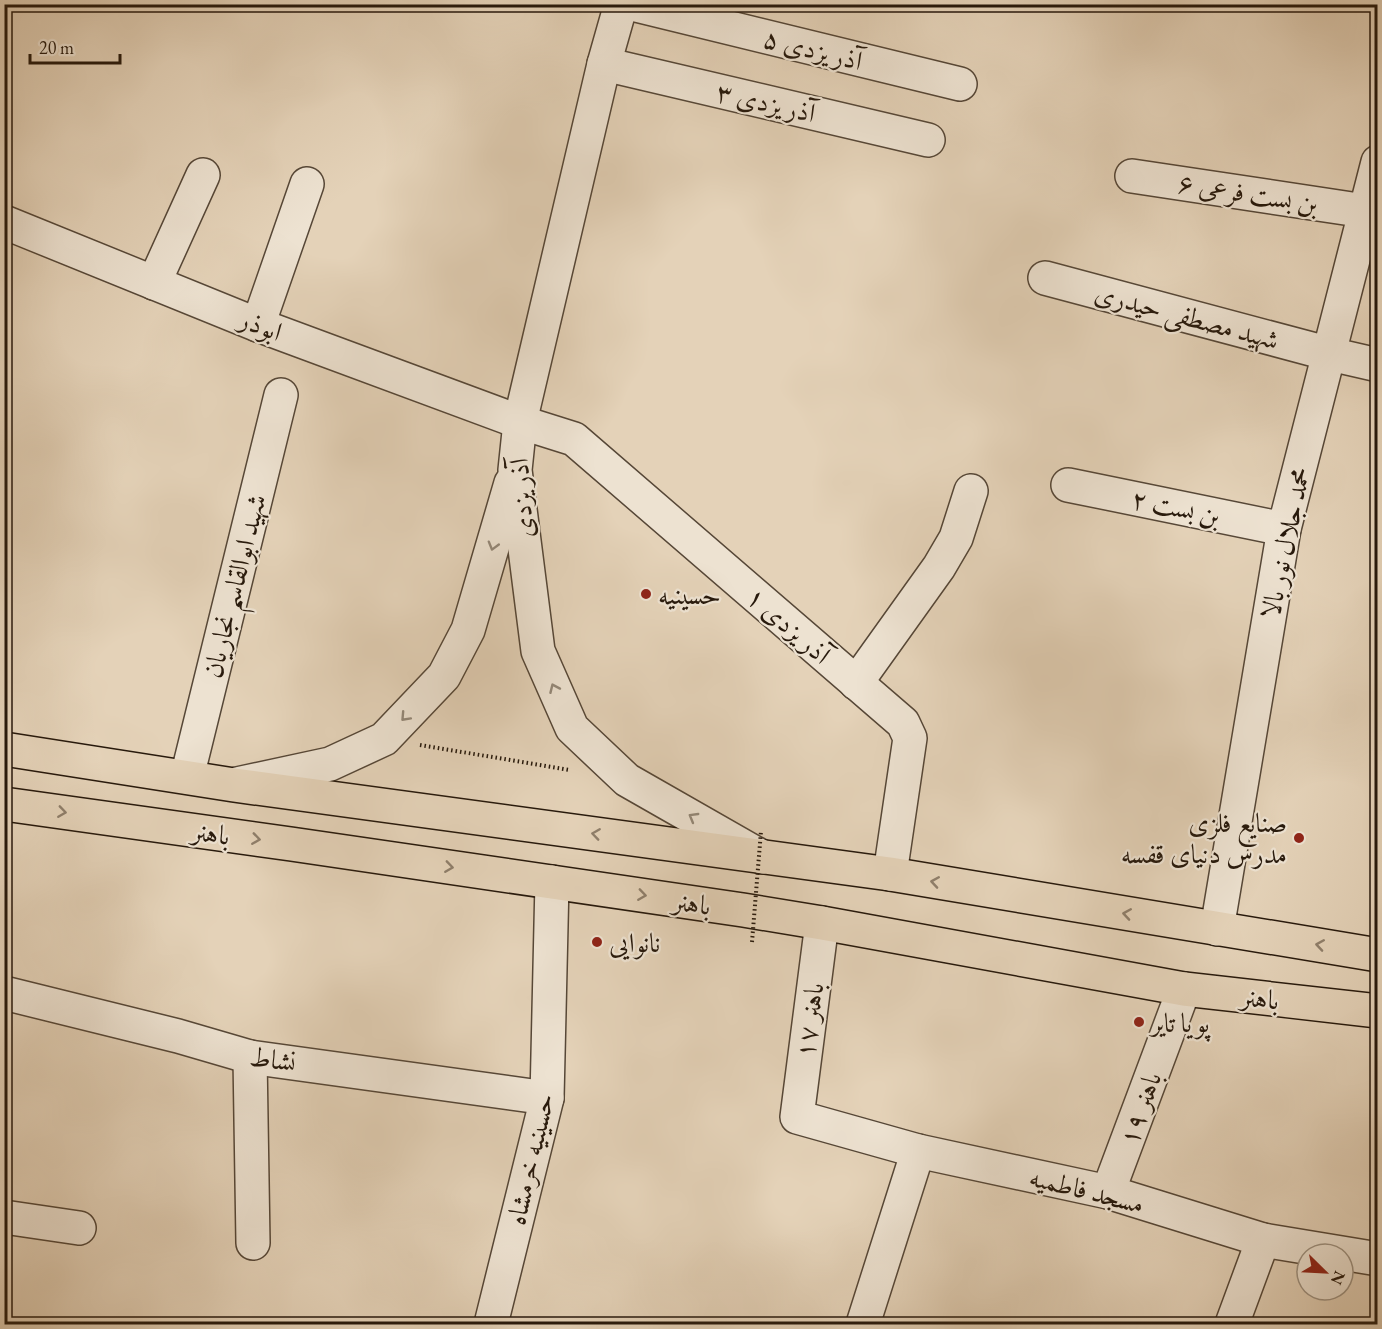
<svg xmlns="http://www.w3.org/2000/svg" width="1382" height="1329" font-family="'EB Garamond',Amiri,serif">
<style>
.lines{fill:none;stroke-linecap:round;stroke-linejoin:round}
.minor-casing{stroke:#564737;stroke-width:36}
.major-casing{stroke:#27190c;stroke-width:36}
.path{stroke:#27190c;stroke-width:4;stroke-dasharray:1.5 3;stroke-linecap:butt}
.minor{stroke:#ede2d1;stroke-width:33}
.major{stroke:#e4d2b8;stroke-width:33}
.path-bridge{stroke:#27190c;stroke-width:4;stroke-dasharray:1.5 3;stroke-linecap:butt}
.oneway{stroke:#948878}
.oneway2{stroke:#8f7f6b}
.poi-dot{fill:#8f2418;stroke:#ede2d1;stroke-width:2}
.labels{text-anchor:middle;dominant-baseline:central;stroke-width:4.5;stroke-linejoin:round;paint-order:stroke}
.street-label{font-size:27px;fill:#27190c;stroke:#ede2d1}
.poi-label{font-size:27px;fill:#27190c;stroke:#ede2d1;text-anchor:start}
</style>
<rect width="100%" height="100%" fill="#e4d2b8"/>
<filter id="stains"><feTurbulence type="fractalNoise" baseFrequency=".00333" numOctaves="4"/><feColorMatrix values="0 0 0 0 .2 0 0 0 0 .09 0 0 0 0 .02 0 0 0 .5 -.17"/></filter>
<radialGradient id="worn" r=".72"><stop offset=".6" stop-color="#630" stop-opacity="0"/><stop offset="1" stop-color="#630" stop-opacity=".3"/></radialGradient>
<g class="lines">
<defs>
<g id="minor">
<path d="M621,4L604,64L520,422L515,470L538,651L572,728L627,780L762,857"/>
<path d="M632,4L960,84"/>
<path d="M604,64L928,140"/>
<path d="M1132,176L1365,211"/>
<path d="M4,222L258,325L520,422L574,439L903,723L910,738L890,874"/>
<path d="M1045,278L1330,354L1378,365"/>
<path d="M154,283L203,175"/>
<path d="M258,325L307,184"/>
<path d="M1068,485L1284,529"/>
<path d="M856,683L939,567L956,538L971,491"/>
<path d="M187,777L281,395"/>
<path d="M237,784L330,764L384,739L444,676L468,630L511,483"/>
<path d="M822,923L797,1117L918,1151L1108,1192L1263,1240L1378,1259"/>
<path d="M1217,929L1284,529L1378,162"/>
<path d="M4,993L178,1036L250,1057L547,1098"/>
<path d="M250,1057L253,1243"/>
<path d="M1108,1192L1184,989"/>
<path d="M4,1217L79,1228"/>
<path d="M491,1324L547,1098L552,882"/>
<path d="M863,1324L918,1151"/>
<path d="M1232,1324L1263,1240"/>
</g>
<g id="major">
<path d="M4,749L234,785L890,874L1378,955"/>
<path d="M4,804L291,844L743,910L822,923L1184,989L1378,1011"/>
</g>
</defs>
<use href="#minor" class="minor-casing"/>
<use href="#major" class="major-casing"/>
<path class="path" d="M420,745L570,770"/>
<use href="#minor" class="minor"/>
<use href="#major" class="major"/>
<path class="path-bridge" d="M752,942L761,831"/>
</g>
<defs><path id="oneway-chevron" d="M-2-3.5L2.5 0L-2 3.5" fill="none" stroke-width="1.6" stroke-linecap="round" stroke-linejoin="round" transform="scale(1.5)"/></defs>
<g class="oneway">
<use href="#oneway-chevron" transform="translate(493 546) rotate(106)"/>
<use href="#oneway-chevron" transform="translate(554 688) rotate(-114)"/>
<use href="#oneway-chevron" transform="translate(405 717) rotate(133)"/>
<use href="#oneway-chevron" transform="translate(693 817) rotate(-150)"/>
</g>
<g class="oneway2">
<use href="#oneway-chevron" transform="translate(62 812) rotate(8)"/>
<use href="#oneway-chevron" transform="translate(596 834) rotate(-172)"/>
<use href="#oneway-chevron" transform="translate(256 839) rotate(8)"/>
<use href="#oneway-chevron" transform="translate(449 867) rotate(8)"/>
<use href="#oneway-chevron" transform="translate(935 882) rotate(-171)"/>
<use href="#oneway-chevron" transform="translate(642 895) rotate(8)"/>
<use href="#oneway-chevron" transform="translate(1127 914) rotate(-171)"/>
<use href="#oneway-chevron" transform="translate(1320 945) rotate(-171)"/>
</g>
<g class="poi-dot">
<circle cx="646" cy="594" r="6"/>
<circle cx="1299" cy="838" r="6"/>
<circle cx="597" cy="942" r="6"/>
<circle cx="1139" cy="1022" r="6"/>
</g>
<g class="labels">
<g class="street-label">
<text transform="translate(813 49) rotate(14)">آذر یزدی ۵</text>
<text transform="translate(766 102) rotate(13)">آذر یزدی ۳</text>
<text transform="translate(1248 193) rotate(9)">بن بست فرعی ۶</text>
<text transform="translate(1187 316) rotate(15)">شهید مصطفی حیدری</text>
<text transform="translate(261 325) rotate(21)">ابوذر</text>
<text transform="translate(521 498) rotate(-94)">آذر یزدی</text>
<text transform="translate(1176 507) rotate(12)">بن بست ۲</text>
<text transform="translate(1285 543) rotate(-78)">محمد جلال نور بالا</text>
<text transform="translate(234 586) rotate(-76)">شهید ابوالقاسم نجاریان</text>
<text transform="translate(789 625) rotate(41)">آذر یزدی ۱</text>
<text transform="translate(211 833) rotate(8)">باهنر</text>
<text transform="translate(692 903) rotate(8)">باهنر</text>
<text transform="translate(1260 998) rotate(6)">باهنر</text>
<text transform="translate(809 1020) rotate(-82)">باهنر ۱۷</text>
<text transform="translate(273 1059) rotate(9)">نشاط</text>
<text transform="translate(1140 1108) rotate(-70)">باهنر ۱۹</text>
<text transform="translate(530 1159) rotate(-77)">حسینیه خرمشاه</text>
<text transform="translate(1087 1190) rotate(14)">مسجد فاطمیه</text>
</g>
<g class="poi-label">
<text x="658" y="594">حسینیه</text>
<text x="1287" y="822" text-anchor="end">صنایع فلزی<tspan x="1287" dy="31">مدرس دنیای قفسه</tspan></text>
<text x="609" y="942">نانوایی</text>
<text x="1151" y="1022">پویا تایر</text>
</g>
</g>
<rect width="1382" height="1329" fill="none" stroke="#e4d2b8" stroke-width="24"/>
<rect x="6" y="6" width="1370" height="1317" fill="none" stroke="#27190c" stroke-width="3"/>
<rect x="12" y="12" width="1358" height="1305" fill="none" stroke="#27190c" stroke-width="1.5"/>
<g transform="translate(1325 1272) rotate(114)"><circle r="28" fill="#ede2d1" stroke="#9e9282" stroke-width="1.5"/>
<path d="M0-4.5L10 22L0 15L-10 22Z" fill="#8f2418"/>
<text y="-9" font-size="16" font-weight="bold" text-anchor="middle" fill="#27190c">N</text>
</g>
<path d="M30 54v9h90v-9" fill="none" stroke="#27190c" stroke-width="3"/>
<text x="39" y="54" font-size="18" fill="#27190c" stroke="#ede2d1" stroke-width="4.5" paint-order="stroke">20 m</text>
<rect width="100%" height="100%" filter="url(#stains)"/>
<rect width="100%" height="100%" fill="url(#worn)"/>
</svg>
